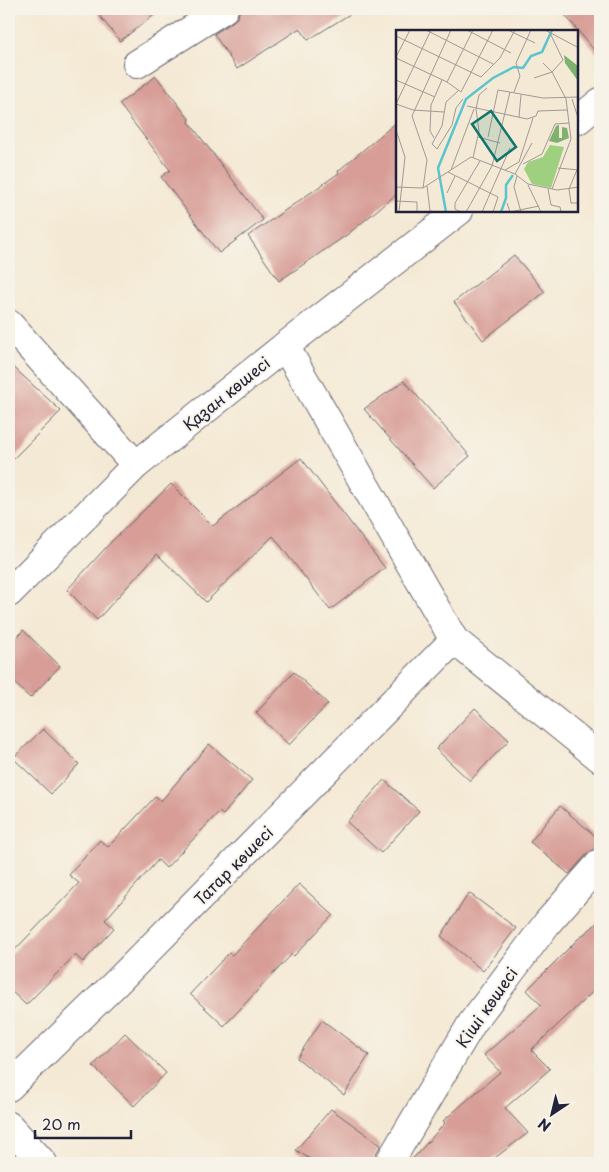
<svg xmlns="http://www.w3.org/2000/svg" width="609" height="1172" font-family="'Playpen Sans',sans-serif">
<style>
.building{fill:#d79d96}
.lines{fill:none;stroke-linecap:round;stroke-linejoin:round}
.minor-casing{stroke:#6c6871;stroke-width:30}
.minor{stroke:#fff;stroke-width:28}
.labels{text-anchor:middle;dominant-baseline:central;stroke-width:4;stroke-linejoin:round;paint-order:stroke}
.street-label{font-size:16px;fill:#22223b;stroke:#f7f3e8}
.inset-river{fill:none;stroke:#58c5cf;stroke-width:2.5}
.inset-road{fill:none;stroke:#a09997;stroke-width:1}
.view{fill:#0f766e;fill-opacity:0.15;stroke:#0f766e;stroke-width:2.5}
.inset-edge{fill:none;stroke:#22223b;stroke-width:2.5}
</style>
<rect width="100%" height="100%" fill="#f7f3e8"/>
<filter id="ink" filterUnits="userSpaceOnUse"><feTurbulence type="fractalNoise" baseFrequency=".02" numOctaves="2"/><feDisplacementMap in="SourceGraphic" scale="10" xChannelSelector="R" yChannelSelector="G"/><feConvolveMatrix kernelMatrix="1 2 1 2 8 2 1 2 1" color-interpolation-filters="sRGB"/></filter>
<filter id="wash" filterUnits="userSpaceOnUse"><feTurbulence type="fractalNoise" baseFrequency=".0096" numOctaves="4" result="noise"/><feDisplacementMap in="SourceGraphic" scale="20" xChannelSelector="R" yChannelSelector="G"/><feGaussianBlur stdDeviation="1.12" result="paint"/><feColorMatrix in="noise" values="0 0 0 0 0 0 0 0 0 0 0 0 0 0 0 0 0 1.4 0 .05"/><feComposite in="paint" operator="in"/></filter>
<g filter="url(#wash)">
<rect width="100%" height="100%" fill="#f4e9d4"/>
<g id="blocks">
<g class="building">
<path d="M94,9H162L120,41Z"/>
<path d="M244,9H358L308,40L300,28L237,69L214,34L232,22L238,17L239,12Z"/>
<path d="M560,9H600V57Z"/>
<path d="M156,76L190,120L189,122L263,220L219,253L161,177L170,170L119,104Z"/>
<path d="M398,121V193L348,234L279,281L248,236L339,173L338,171Z"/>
<path d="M514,255L545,292L483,340L454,302Z"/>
<path d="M9,363L61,411L9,463Z"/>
<path d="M404,381L470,456L433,488L364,409Z"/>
<path d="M301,458L385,568L330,610L273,536L206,602L157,554L97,620L67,590L112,541L171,484L213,526Z"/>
<path d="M23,630L60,666L30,698L9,678V648Z"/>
<path d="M294,672L328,704L289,745L256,713Z"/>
<path d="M475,708L509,740L470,781L436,749Z"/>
<path d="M43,729L79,764L51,794L13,758Z"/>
<path d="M209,744L252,780L223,815L219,812L166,868L158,860L105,920L114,928L83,962L75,955L26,1005L9,989V956L79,883L69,875L100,840L108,847L156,796L161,801Z"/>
<path d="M384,780L419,811L381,853L347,822Z"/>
<path d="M560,806L600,840L599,848L588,853L569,874L530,842Z"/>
<path d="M299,884L333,915L294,956L292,954L224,1026L190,994L229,953L232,955Z"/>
<path d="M469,893L516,928L483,971L441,936Z"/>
<path d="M600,921V985L531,1050L550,1069L505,1108L528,1133L488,1163H409L445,1123L443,1121L500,1072L484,1055L541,1005L527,990L578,939Z"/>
<path d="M322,1020L369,1055L344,1095L297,1058Z"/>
<path d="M125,1033L166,1073L134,1106L93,1066Z"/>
<path d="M331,1109L381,1145L375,1155L373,1163H316L296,1150Z"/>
</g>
</g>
</g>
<g filter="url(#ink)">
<use href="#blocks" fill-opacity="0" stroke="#6c6871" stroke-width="1"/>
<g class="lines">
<defs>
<g id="minor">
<path d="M137,64L224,9"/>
<path d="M578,120L600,102"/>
<path d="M9,324L136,465"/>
<path d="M285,346L454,640L600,758"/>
<path d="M9,593L136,465L285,346L459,211"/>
<path d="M9,1087L117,982L454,640"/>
<path d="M9,1126L43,1163"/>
<path d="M389,1163L472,1023L548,922L600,863"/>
</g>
</defs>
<use href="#minor" class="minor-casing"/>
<use href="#minor" class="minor"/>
</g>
</g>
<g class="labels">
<g class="street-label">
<text transform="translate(226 393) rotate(-39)">Қазан көшесі</text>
<text transform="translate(233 865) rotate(-45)">Татар көшесі</text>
<text transform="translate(486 1007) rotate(-55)">Кіші көшесі</text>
</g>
</g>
<g transform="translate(396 30)">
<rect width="182" height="182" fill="#f4e9d4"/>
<path d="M154,115L168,117L155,158L136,154L128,139L132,132L147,127Z" fill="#9ed080"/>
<path d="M168,25L182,36V51L169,33ZM163,95V108H166V97L171,98L173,108L161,113L153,111L160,96Z" fill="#7eb26e"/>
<path class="inset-river" d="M50,182L42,138L70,69L97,48L118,37L127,38L135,26L146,22L156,0M105,182L110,168V155L117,145"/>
<path class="inset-road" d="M30,0L97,34M35,0L0,74L17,80L48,82M71,0L115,23M112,0L139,13M149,0L183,18M154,3L167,30L156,42L170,69L175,109L156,159M0,6L85,47L104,28L119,0M0,27L14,0M0,28L51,52L65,62L97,0M138,48L156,42L147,33M0,50L39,67M51,52L77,0M63,60L50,72L46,96L36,114L41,119L56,95L60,78L67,69M118,62L124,46L120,33L135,0M176,69L183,91M71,76L131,89L140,86L142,81L171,80M123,87L125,65M0,100L9,127L3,182M82,107L104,113M92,107L102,60L147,68L183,67M38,108L34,101L35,75L46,50M77,128L83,101L80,79L83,65L91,58M127,134L146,124L159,94L173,93M183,135L173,159L175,173H183M162,138L183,140M55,140L78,79M109,140L123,132L137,88M52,142L102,167L97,182M119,144L136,113M121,146L118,157L125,182M132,155L145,182M31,156L34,181L41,182M0,157L27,158L75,127L119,144L132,154L161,160L183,157M27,158L31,130L16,86L55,0M152,159L155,175L164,177L165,182M51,163L59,146M0,171L21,172V182M111,173L114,182L143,176M65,182L59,179V173L84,131M70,182L96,136L114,62M86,182L114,118"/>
<path class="view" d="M95,81L120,117L101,131L76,94Z"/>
<rect width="182" height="182" class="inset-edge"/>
</g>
<rect width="609" height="1172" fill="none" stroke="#f7f3e8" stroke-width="30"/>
<g transform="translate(552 1114) rotate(215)" stroke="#f7f3e8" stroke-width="4" paint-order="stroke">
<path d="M0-4L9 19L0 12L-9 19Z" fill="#22223b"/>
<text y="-8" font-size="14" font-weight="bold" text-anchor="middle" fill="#22223b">N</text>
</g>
<path d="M35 1130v8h96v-8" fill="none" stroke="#22223b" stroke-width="2.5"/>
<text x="42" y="1130" font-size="15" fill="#22223b" stroke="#f7f3e8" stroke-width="4" paint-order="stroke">20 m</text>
</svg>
